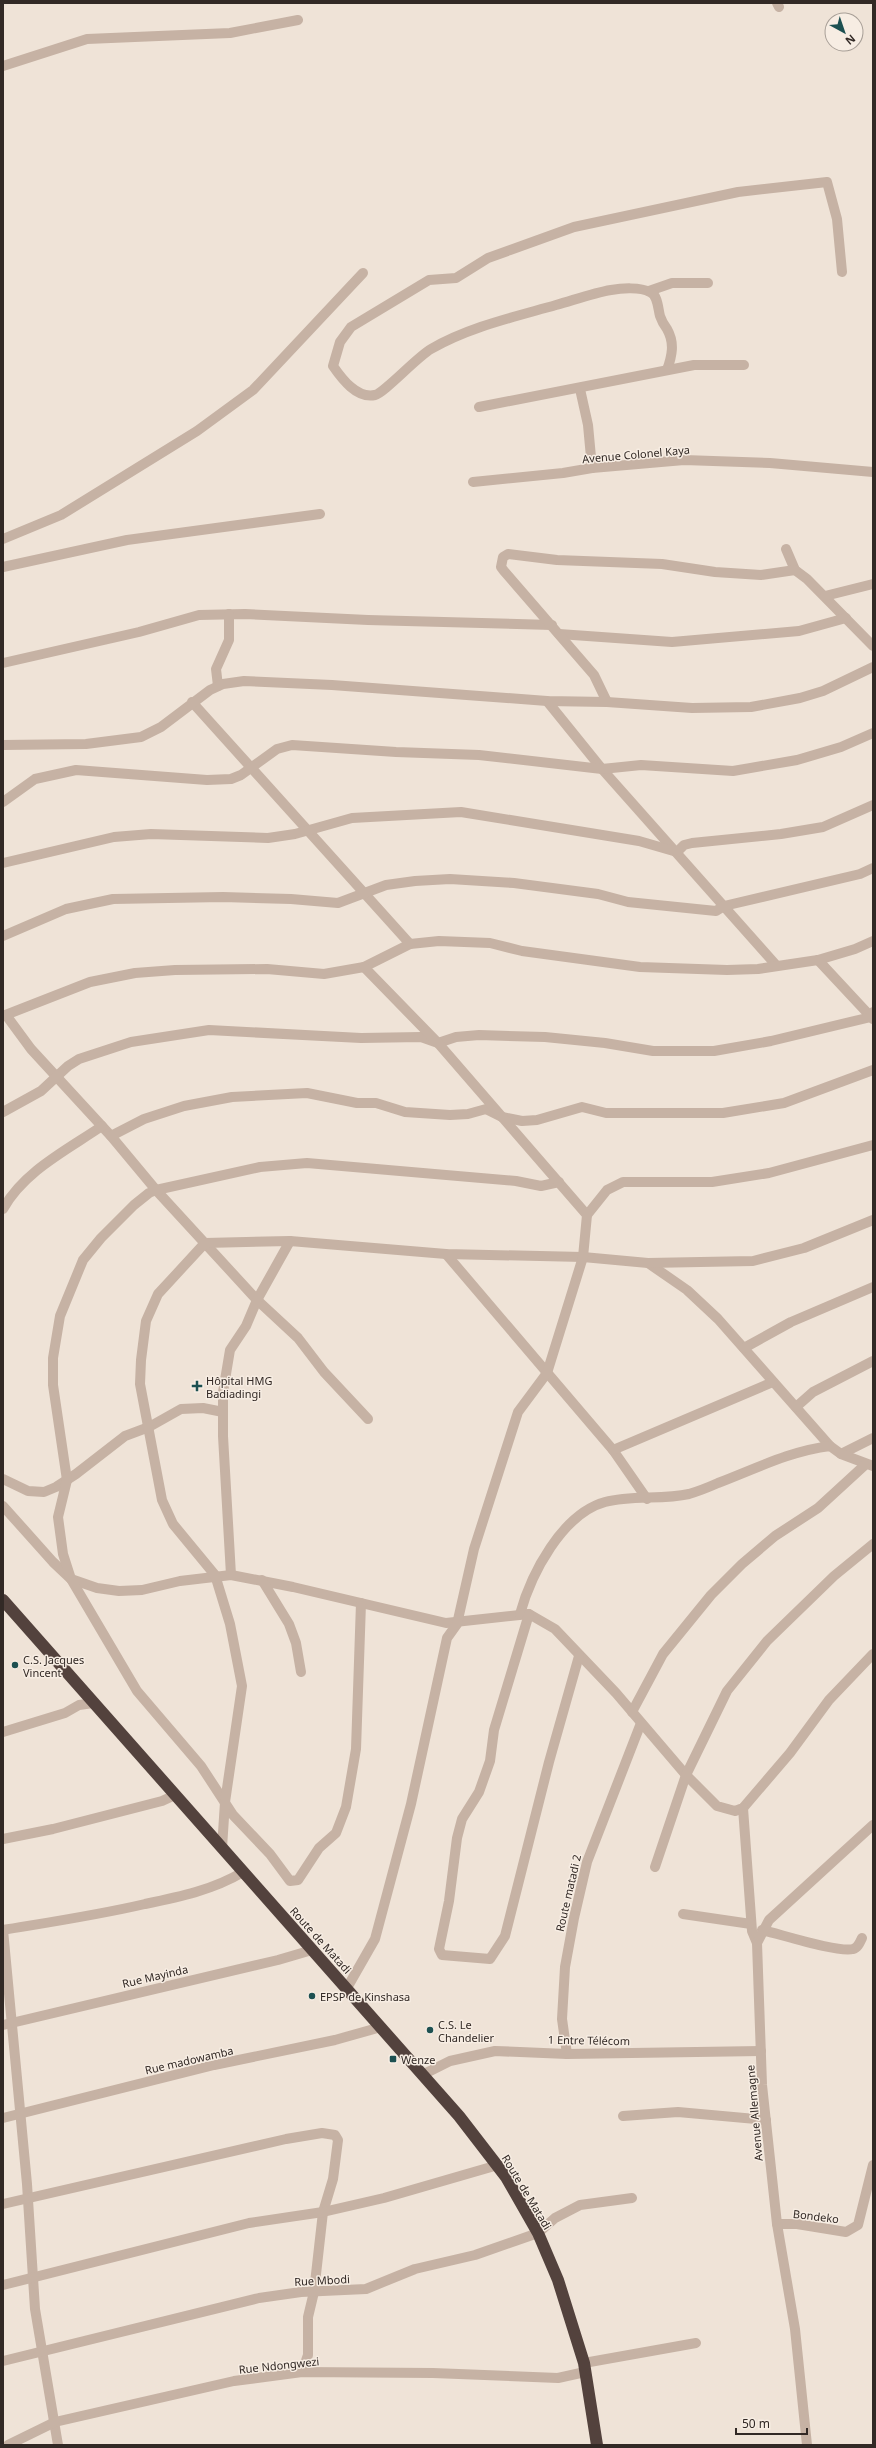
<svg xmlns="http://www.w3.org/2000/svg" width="876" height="2448" font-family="'Noto Sans',sans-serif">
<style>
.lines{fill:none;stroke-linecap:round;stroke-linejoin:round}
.minor{stroke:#c6b2a4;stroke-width:10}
.highway{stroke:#53423d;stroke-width:12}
.poi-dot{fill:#1d5051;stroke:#f7ede3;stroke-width:1.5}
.labels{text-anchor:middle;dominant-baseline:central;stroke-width:3;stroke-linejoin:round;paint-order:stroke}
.street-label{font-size:11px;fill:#322925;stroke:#f7ede3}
.poi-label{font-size:11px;fill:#322925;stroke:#f7ede3;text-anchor:start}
</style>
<rect width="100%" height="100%" fill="#efe3d7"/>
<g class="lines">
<g class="minor">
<path d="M777,3L779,7"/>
<path d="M3,66L87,39L230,33L298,20"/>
<path d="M649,291L672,283H708"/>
<path d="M667,370C672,356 675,343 667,329C664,325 662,322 660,316C658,309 658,295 650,292C640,287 622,288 611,290C593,293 574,300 556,305C514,317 469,327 431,349C417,357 384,393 375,395C357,399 342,379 333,366L340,342L351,327L429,280L456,278L488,258L574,227L738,192L827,182L837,219L842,272"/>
<path d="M580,389L588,425L592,468"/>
<path d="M479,407L694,365H744"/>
<path d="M473,482L563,473L592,468L684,460L770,463L873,472"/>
<path d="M3,539L61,515L197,431L253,390L363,273"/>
<path d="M786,549L795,570L807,579L873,646"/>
<path d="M3,567L127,540L320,514"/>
<path d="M825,596L873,584"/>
<path d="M559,634L672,642L799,631L846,618"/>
<path d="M3,663L139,632L199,615L245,614L368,620L552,625"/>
<path d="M218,686L216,669L229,640V614"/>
<path d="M547,701L602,769L776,965"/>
<path d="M192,702L410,944"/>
<path d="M607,702L594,675L504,571L501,567L503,557L508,554L557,560L662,564L715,572L761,575L795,570"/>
<path d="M3,745L86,744L141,737L161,727L210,690L223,684L244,681L332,685L547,701L607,702L692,708L751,707L800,698L823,691L873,667"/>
<path d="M3,802L35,779L76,770L207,780L231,779L241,775L277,749L292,745L396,752L479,755L602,769L641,765L733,771L797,760L841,747L873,733"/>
<path d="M3,863L114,837L151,834L268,838L295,834L352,818L461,812L639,841L677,852L684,845L692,843L781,834L823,827L873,805"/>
<path d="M3,936L66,909L113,899L223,897L291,899L338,903L386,885L415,881L450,879L514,883L598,894L628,902L716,911L724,906L860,874L873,868"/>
<path d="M818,960L873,1019"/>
<path d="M6,1015L31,1049L111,1136L156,1190L257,1300L298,1338L324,1372L368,1419"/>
<path d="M3,1016L90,982L135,973L175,970L267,969L324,974L364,967L410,944L439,941L490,943L522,951L640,967L727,970L758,969L818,960L855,949L873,941"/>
<path d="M3,1112L41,1091L68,1066L79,1059L131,1042L209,1030L361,1038L421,1037L438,1043L456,1037L479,1035L545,1037L605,1043L653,1051H714L771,1041L871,1017L873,1012"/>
<path d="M111,1136L144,1119L184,1106L232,1097L307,1093L357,1103H376L405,1112L450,1115L468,1114L486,1109L502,1117L522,1121L537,1120L582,1107L606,1113H723L784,1103L873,1070"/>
<path d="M3,1209C24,1171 67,1150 102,1126"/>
<path d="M587,1215L607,1190L623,1182H712L769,1173L873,1145"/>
<path d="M446,1254L613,1450L647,1499"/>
<path d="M648,1263L687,1290L718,1319L830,1446"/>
<path d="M744,1348L791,1322L873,1287"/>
<path d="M796,1407L813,1392L873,1361"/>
<path d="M613,1450L773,1382"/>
<path d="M841,1454L873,1438"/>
<path d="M3,1479L28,1491L44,1492L56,1487L76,1474L125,1436L149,1427L181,1409L203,1408L223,1412"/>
<path d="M3,1506L53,1562L71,1579L97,1588L119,1591L142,1590L180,1581L231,1575L293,1587L446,1623L529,1614L555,1629L616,1693L686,1775L717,1806L735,1811L743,1808L790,1753L829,1700L873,1654"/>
<path d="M231,1575L223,1436V1392L230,1350L246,1326L257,1300L290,1241"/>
<path d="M262,1580L289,1624L296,1643L301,1672"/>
<path d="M361,1603L356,1749L346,1807L336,1833L319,1848L298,1880L290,1881L270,1854L233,1815L201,1766L137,1691L71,1579L63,1554L58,1517L67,1480L53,1385V1358L60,1316L83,1260L101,1238L134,1205L149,1193L156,1190L260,1167L307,1163L516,1181L541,1186L559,1182"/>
<path d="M520,1614C531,1574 562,1514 605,1502C632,1495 662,1500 689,1494C699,1491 709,1487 718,1483C755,1469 790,1451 830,1446L841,1454L873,1466"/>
<path d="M529,1614L494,1730L490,1761L479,1792L462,1819L457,1838L449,1901L439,1949L442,1955L490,1959L505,1936L549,1762L579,1656"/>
<path d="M632,1712L663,1654L711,1595L742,1564L775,1536L818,1508L866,1464"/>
<path d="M3,1732L65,1713L79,1705L93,1703"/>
<path d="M743,1808L752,1931L757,1943"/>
<path d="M3,1839L53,1829L162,1801L175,1795"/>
<path d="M222,1848L225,1802L242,1686L230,1624L215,1575L173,1524L162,1500L140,1384L141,1360L146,1321L158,1294L205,1243L290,1241L446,1254L583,1257L648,1263L753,1261L804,1248L873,1220"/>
<path d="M655,1867L686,1775L727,1691L767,1641L834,1576L873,1544"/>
<path d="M683,1914L751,1924"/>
<path d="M3,1930L27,2184L35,2309L58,2445"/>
<path d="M3,1930C51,1922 98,1915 145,1904C179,1897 213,1890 243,1872"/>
<path d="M762,1930C780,1934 838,1953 853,1949C858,1948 860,1942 862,1938"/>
<path d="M347,1988L375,1939L411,1804L447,1638L457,1624L474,1549L518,1412L547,1373L583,1257L587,1215L438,1043L364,967"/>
<path d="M3,2025L278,1960L312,1950"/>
<path d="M567,2054L562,2019L565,1967L574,1918L587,1862L641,1723"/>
<path d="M422,2075L450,2061L495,2051L567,2054L761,2051"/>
<path d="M623,2116L678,2112L766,2120"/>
<path d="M3,2118L214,2065L335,2040L381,2027"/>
<path d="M3,2204L286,2139L322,2133L335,2135L338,2140L333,2179L323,2212L314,2292L308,2317V2355L302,2372"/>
<path d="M777,2224H797L846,2232L858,2225L873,2165"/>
<path d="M3,2285L249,2223L323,2212L384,2198L498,2165"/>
<path d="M3,2361L259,2298L301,2292L366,2289L415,2269L475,2255L538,2233L555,2218L580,2205L632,2198"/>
<path d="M584,2363L696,2343"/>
<path d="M8,2445L55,2422L234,2381L302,2372L433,2373L558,2378L585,2372"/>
<path d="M807,2445L795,2329L777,2224L762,2085L757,1943L769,1920L873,1825"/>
</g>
<path class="highway" d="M3,1600L459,2116L506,2177L538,2233L558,2280L584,2363L597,2445"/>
</g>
<g class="poi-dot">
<path d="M195 1380h4v4h4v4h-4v4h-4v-4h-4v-4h4z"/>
<circle cx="15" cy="1665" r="4"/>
<circle cx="312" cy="1996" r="4"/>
<circle cx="430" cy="2030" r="4"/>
<rect x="389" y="2055" width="8" height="8" rx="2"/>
</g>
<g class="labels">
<g class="street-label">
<text transform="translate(636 454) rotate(-5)">Avenue Colonel Kaya</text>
<text transform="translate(568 1893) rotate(-77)">Route matadi 2</text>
<text transform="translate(321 1940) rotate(48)">Route de Matadi</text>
<text transform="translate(155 1976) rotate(-13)">Rue Mayinda</text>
<text transform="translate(589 2040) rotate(1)">1 Entre Télécom</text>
<text transform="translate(189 2060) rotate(-13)">Rue madowamba</text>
<text transform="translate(754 2113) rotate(-95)">Avenue Allemagne</text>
<text transform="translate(527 2192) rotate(59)">Route de Matadi</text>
<text transform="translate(816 2216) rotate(7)">Bondeko</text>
<text transform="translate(322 2280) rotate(-3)">Rue Mbodi</text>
<text transform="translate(279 2365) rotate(-6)">Rue Ndongwezi</text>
</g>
<g class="poi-label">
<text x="206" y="1380">Hôpital HMG<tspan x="206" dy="13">Badiadingi</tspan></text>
<text x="23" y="1659">C.S. Jacques<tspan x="23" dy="13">Vincent</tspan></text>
<text x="320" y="1996">EPSP de Kinshasa</text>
<text x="438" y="2024">C.S. Le<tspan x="438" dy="13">Chandelier</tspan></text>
<text x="401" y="2059">Wenze</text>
</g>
</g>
<rect width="876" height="2448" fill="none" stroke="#322925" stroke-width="8"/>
<g transform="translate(844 32) rotate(140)"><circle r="19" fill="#f7ede3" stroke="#a89f97"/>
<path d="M0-3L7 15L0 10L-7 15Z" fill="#1d5051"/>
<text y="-6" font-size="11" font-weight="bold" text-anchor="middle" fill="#322925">N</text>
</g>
<path d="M736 2428v6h71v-6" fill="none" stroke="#322925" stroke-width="2"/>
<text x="742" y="2428" font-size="12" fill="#322925" stroke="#f7ede3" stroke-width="3" paint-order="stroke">50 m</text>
</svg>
